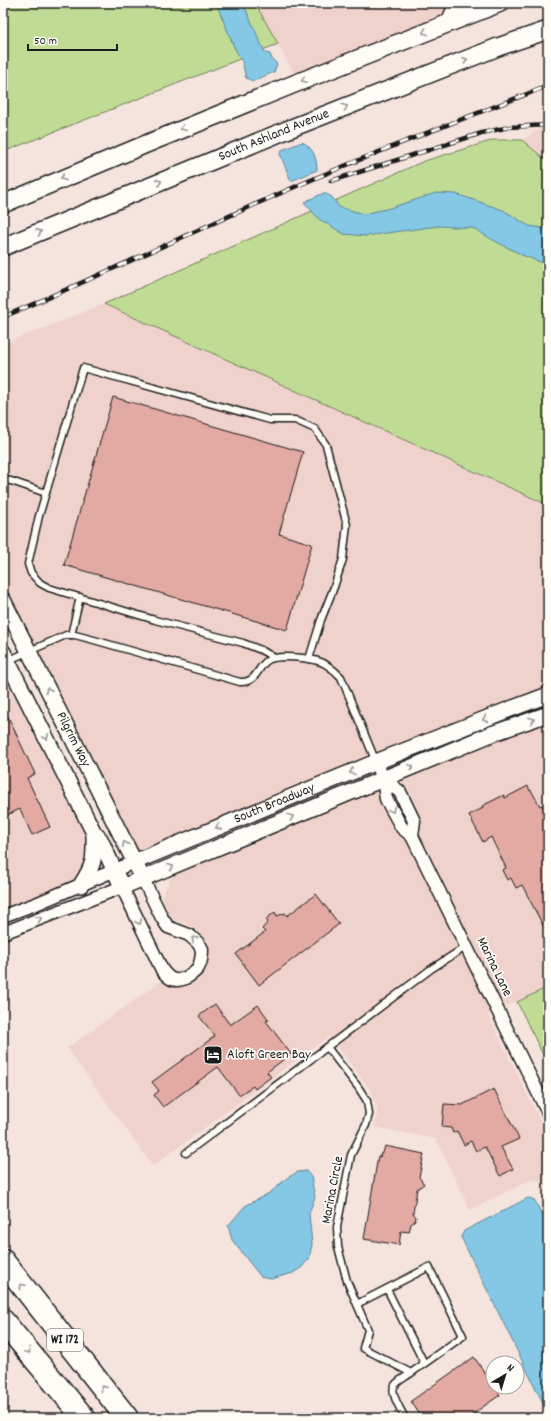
<svg xmlns="http://www.w3.org/2000/svg" width="551" height="1421" font-family="Dekko,sans-serif">
<style>
.built{fill:#f0d2cc}
.green{fill:#c0dc94;stroke:#6e7c58}
.water{fill:#85c8e6;stroke:#5b8395}
.building{fill:#e3a9a3;stroke:#1c1c1c}
.lines{fill:none;stroke-linecap:round;stroke-linejoin:round}
.service-casing{stroke:#1c1c1c;stroke-width:9}
.minor-casing{stroke:#1c1c1c;stroke-width:15}
.tertiary-casing{stroke:#1c1c1c;stroke-width:18}
.secondary-casing{stroke:#1c1c1c;stroke-width:20}
.motorway-casing{stroke:#1c1c1c;stroke-width:25}
.service{stroke:#fdfcf7;stroke-width:6}
.minor{stroke:#fdfcf7;stroke-width:12}
.tertiary{stroke:#fdfcf7;stroke-width:15}
.secondary{stroke:#fdfcf7;stroke-width:17}
.motorway{stroke:#fdfcf7;stroke-width:22}
.rail-casing{stroke:#1c1c1c;stroke-width:4.5}
.rail{stroke:#fdfcf7;stroke-width:3;stroke-dasharray:9;stroke-linecap:butt}
.oneway{stroke:#989794}
.labels{text-anchor:middle;dominant-baseline:central;stroke-width:3.5;stroke-linejoin:round;paint-order:stroke}
.shield{fill:#fdfcf7;stroke:#605f5e;stroke-width:1}
.shield-label{font-size:13px;font-weight:bold;fill:#1c1c1c}
.street-label{font-size:14px;fill:#1c1c1c;stroke:#fdfcf7}
.poi-label{font-size:14px;fill:#1c1c1c;stroke:#fdfcf7;text-anchor:start}
</style>
<rect width="100%" height="100%" fill="#f5e3de"/>
<filter id="ink" filterUnits="userSpaceOnUse"><feTurbulence type="fractalNoise" baseFrequency=".025" numOctaves="2"/><feDisplacementMap in="SourceGraphic" scale="8" xChannelSelector="R" yChannelSelector="G"/><feConvolveMatrix kernelMatrix="1 2 1 2 8 2 1 2 1" color-interpolation-filters="sRGB"/></filter>
<g filter="url(#ink)">
<g class="built">
<path d="M255,3H500L299,82Z"/>
<path d="M548,124V162L522,140Z"/>
<path d="M104,304L548,505V695L134,862L3,600V344Z"/>
<path d="M3,652L115,870L3,916Z"/>
<path d="M548,722V986L488,1015L548,1137V1192L541,1181L535,1180H530L470,1210L436,1139L374,1127L377,1118V1108L370,1089L329,1036L153,1166L67,1048L160,982L182,986L194,981L204,973L209,950L199,931L184,923L174,920L169,914L162,898L170,879L180,870L428,765Z"/>
</g>
<g class="green">
<path d="M3,3H255L278,44L3,152Z"/>
<path d="M494,140H522L548,162V505L104,304L424,161Z"/>
<path d="M548,987V1065L517,1002Z"/>
</g>
<g class="water">
<path d="M216,3H243L265,53L270,54L272,59L277,64L274,72L253,81L246,78L242,61L235,49Z"/>
<path d="M302,142C313,147 317,159 317,170L291,181L280,154L282,150Z"/>
<path d="M324,193L332,197L339,207L364,214L390,208L436,193L456,194L503,210L529,226L548,229V265L522,255L493,240L473,228L438,226L365,236L344,234L319,219L304,202Z"/>
<path d="M306,1171L311,1177L315,1197L309,1213L312,1244L309,1259L301,1268L293,1273L271,1279L261,1277L232,1240L228,1226L245,1206L271,1192L287,1178L298,1172Z"/>
<path d="M528,1198L532,1199L535,1201L548,1226V1418H541L543,1417L545,1407L461,1237L464,1231Z"/>
</g>
<g class="building">
<path d="M113,397L303,452L279,534L312,544L287,630L64,565Z"/>
<path d="M3,706L35,774L27,778L50,827L32,835L20,809L3,817Z"/>
<path d="M528,786L530,791L531,790L540,806L542,805L548,817V935L522,885L516,888L511,878L507,880L502,870L506,868L491,837L483,842L469,815L483,808L482,806L504,795L505,798Z"/>
<path d="M316,894L339,924L259,985L236,954L265,932L262,929L268,922L266,919L275,912L277,916L285,913L287,916Z"/>
<path d="M215,1004L230,1025L258,1005L269,1020L266,1021L291,1054L267,1072L271,1077L255,1089L253,1086L239,1095L218,1067L163,1107L154,1095L159,1091L152,1082L215,1036L199,1016Z"/>
<path d="M494,1089L519,1139L501,1147L513,1169L500,1176L485,1147L476,1151L471,1141L464,1145L457,1131L453,1133L451,1128L442,1127L444,1104L462,1105Z"/>
<path d="M385,1146L424,1154L419,1177L424,1184L417,1189L413,1213L416,1217L415,1221L411,1224L409,1232L401,1231L399,1245L364,1239L378,1156L380,1157L381,1153H383Z"/>
<path d="M474,1357L493,1385V1387H495L500,1395L467,1418H422L411,1401Z"/>
</g>
<g class="lines">
<defs>
<g id="service">
<path d="M3,480L11,481L46,493"/>
<path d="M71,635L80,597"/>
<path d="M273,657L261,650L243,643L155,620L49,588L40,583L31,573L28,564L39,516L83,368L270,420H295L315,429L326,445L347,525L343,559L334,587L321,620L309,659"/>
<path d="M7,661L66,635H75L94,640L240,682C257,683 257,667 268,660C278,654 310,658 321,662C329,665 335,671 341,677L376,762"/>
<path d="M327,1047L358,1087L367,1101L369,1114L366,1125L351,1155L337,1227L338,1247L347,1281L368,1330L363,1348L411,1373L463,1336L429,1267L357,1304"/>
<path d="M186,1153L431,969L467,946"/>
<path d="M387,1289L424,1363"/>
<path d="M405,1418C401,1410 389,1392 395,1385C399,1380 406,1377 411,1373"/>
</g>
<g id="minor">
<path d="M376,762L383,778L386,799L402,828L412,836L548,1113"/>
<path d="M383,778L400,792L414,821L412,836"/>
<path d="M3,916L38,903L134,862"/>
<path d="M3,933L122,887L162,970C170,981 177,983 189,976C191,974 196,971 198,968C201,963 202,955 202,949L198,943L189,935L168,927L162,918L143,879"/>
</g>
<g id="tertiary">
<path d="M449,22L457,3"/>
<path id="s1" d="M3,600L139,871"/>
<path d="M3,652L94,833L100,839L122,887L494,733L548,714"/>
<path id="s2" d="M134,862L376,762L505,711L548,695"/>
<path d="M81,885C96,862 94,858 94,833"/>
</g>
<g id="secondary">
<path d="M3,204L151,142L299,82L500,3"/>
<path id="s3" d="M3,247L294,127L498,47L548,30"/>
</g>
<g id="motorway">
<path d="M3,1261L127,1418"/>
<path d="M3,1321L84,1418"/>
</g>
</defs>
<use href="#service" class="service-casing"/>
<use href="#minor" class="minor-casing"/>
<use href="#tertiary" class="tertiary-casing"/>
<use href="#secondary" class="secondary-casing"/>
<use href="#motorway" class="motorway-casing"/>
<use href="#service" class="service"/>
<use href="#minor" class="minor"/>
<use href="#tertiary" class="tertiary"/>
<use href="#secondary" class="secondary"/>
<use href="#motorway" class="motorway"/>
<defs>
<g id="rail">
<path d="M331,181L482,133L509,127L548,125"/>
<path d="M3,317C100,276 194,231 290,189C375,152 462,119 548,86"/>
</g>
</defs>
<use href="#rail" class="rail-casing"/>
<use href="#rail" class="rail"/>
</g>
<defs><path id="oneway-chevron" d="M-2-3.5L2.5 0L-2 3.5" fill="none" stroke-width="1.6" stroke-linecap="round" stroke-linejoin="round"/></defs>
<g class="oneway">
<use href="#oneway-chevron" transform="translate(425 32) rotate(158)"/>
<use href="#oneway-chevron" transform="translate(465 60) rotate(-22)"/>
<use href="#oneway-chevron" transform="translate(304 80) rotate(158)"/>
<use href="#oneway-chevron" transform="translate(345 107) rotate(-22)"/>
<use href="#oneway-chevron" transform="translate(183 128) rotate(158)"/>
<use href="#oneway-chevron" transform="translate(63 178) rotate(157)"/>
<use href="#oneway-chevron" transform="translate(159 182) rotate(-22)"/>
<use href="#oneway-chevron" transform="translate(39 232) rotate(-23)"/>
<use href="#oneway-chevron" transform="translate(48 690) rotate(-117)"/>
<use href="#oneway-chevron" transform="translate(485 719) rotate(158)"/>
<use href="#oneway-chevron" transform="translate(532 720) rotate(-19)"/>
<use href="#oneway-chevron" transform="translate(46 737) rotate(63)"/>
<use href="#oneway-chevron" transform="translate(411 767) rotate(-23)"/>
<use href="#oneway-chevron" transform="translate(352 772) rotate(158)"/>
<use href="#oneway-chevron" transform="translate(392 810) rotate(62)"/>
<use href="#oneway-chevron" transform="translate(291 817) rotate(-23)"/>
<use href="#oneway-chevron" transform="translate(218 827) rotate(158)"/>
<use href="#oneway-chevron" transform="translate(125 844) rotate(-117)"/>
<use href="#oneway-chevron" transform="translate(171 867) rotate(-23)"/>
<use href="#oneway-chevron" transform="translate(39 919) rotate(-21)"/>
<use href="#oneway-chevron" transform="translate(139 922) rotate(65)"/>
<use href="#oneway-chevron" transform="translate(194 939) rotate(-137)"/>
<use href="#oneway-chevron" transform="translate(22 1286) rotate(-128)"/>
<use href="#oneway-chevron" transform="translate(28 1351) rotate(50)"/>
<use href="#oneway-chevron" transform="translate(103 1388) rotate(-129)"/>
</g>
</g>
<defs>
<symbol id="hotel-square" viewBox="-11 -11 22 22"><rect x="-9" y="-9" width="18" height="18" rx="4" fill="#1c1c1c" stroke="#fdfcf7"/><path d="M-6-4.5h1.5V1H6V5H4.5V3h-9V5H-6ZM-4 0a1.8 1.8 0 1 1 3.6 0ZM.5 0V-2.5h3Q6-2.5 6 0Z" fill="#fff"/></symbol>
</defs>
<g fill-rule="evenodd">
<use href="#hotel-square" x="202" y="1044" width="22" height="22"/>
</g>
<g class="labels">
<rect class="shield" x="47" y="1329" width="36" height="22" rx="3"/>
<g class="shield-label">
<text x="65" y="1340">WI 172</text>
</g>
<g class="street-label">
<text stroke="none"><textPath href="#s3" startOffset="293">South Ashland Avenue</textPath></text>
<text stroke="none"><textPath href="#s1" startOffset="156">Pilgrim Way</textPath></text>
<text stroke="none"><textPath href="#s2" startOffset="152">South Broadway</textPath></text>
<text transform="translate(494 967) rotate(64)">Marina Lane</text>
<text transform="translate(333 1190) rotate(-79)">Marina Circle</text>
</g>
<g class="poi-label">
<text x="227" y="1055">Aloft Green Bay</text>
</g>
</g>
<rect width="551" height="1421" fill="none" stroke="#fdfcf7" stroke-width="16"/>
<rect x="8" y="8" width="535" height="1405" fill="none" stroke="#1c1c1c" stroke-width="1.5" filter="url(#ink)"/>
<g transform="translate(505 1375) rotate(38)"><circle r="19" fill="#fdfcf7" stroke="#a3a29f"/>
<path d="M0-3L7 15L0 10L-7 15Z" fill="#1c1c1c"/>
<text y="-6" font-size="11" font-weight="bold" text-anchor="middle" fill="#1c1c1c">N</text>
</g>
<path d="M28 44v6h89v-6" fill="none" stroke="#1c1c1c" stroke-width="2"/>
<text x="34" y="44" font-size="12" fill="#1c1c1c" stroke="#fdfcf7" stroke-width="3" paint-order="stroke">50 m</text>
</svg>
